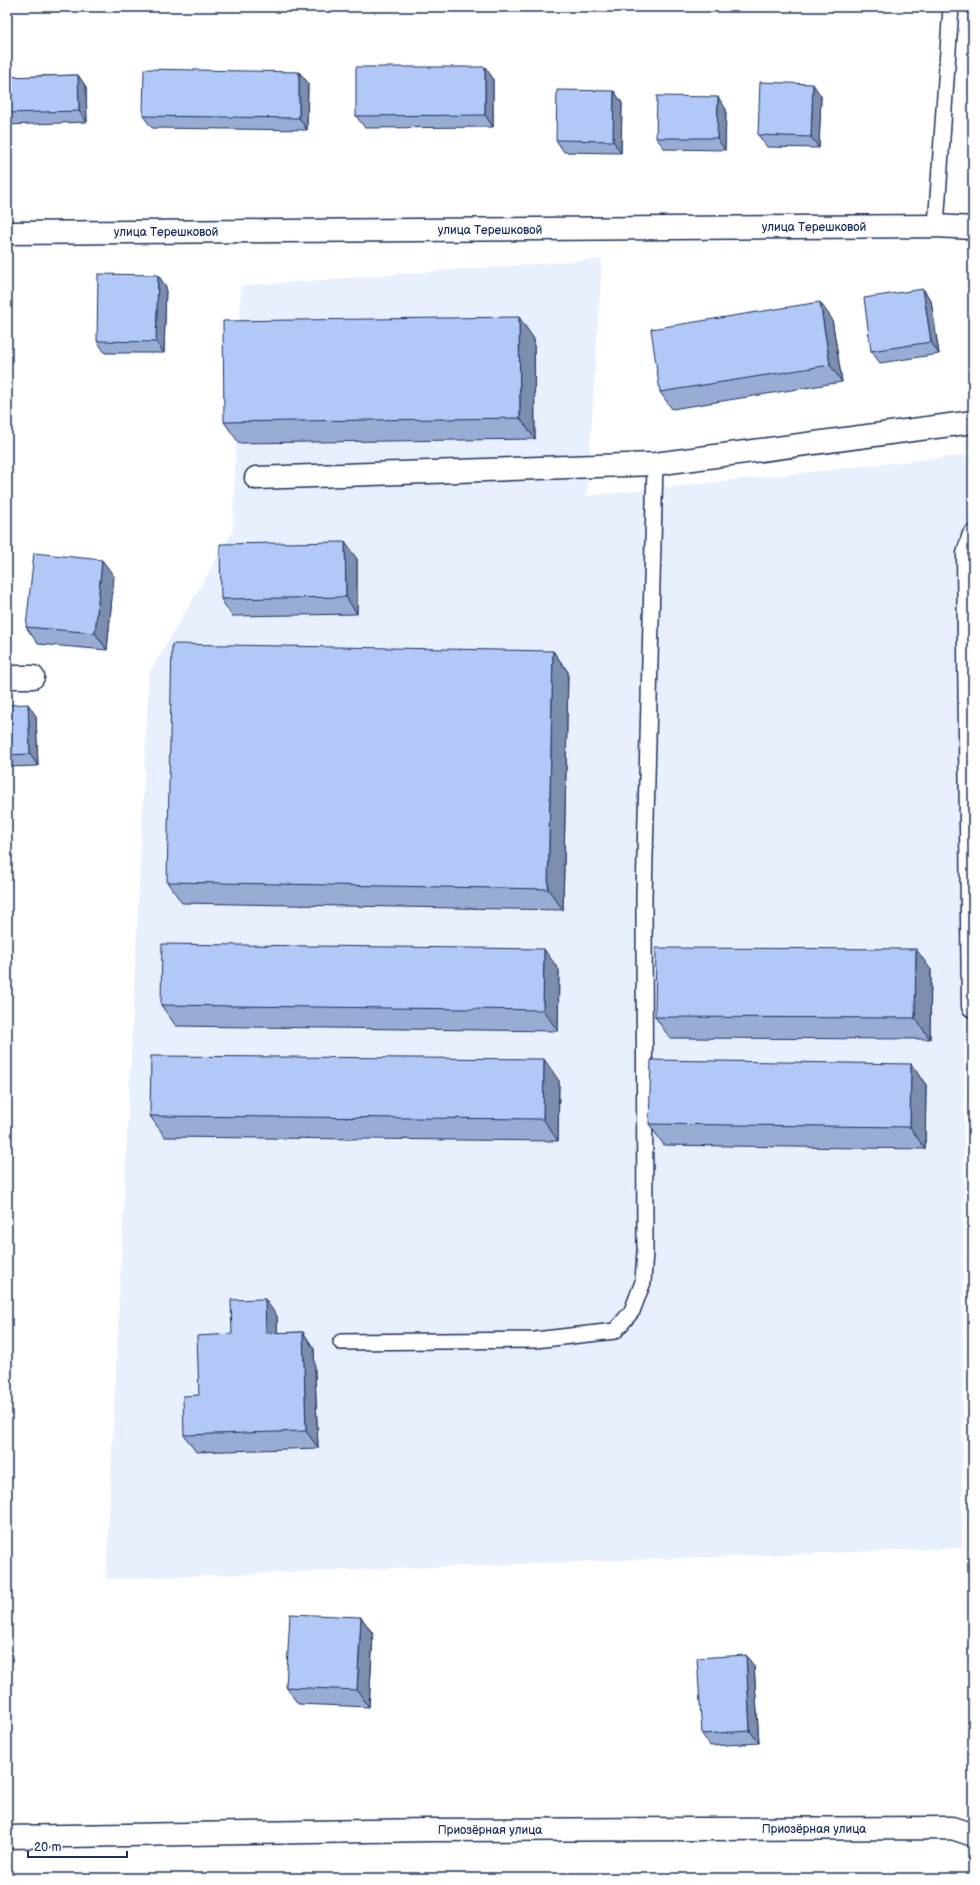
<svg xmlns="http://www.w3.org/2000/svg" width="980" height="1885" font-family="'Balsamiq Sans',sans-serif">
<style>
.built{fill:#e8effd}
.lines{fill:none;stroke-linecap:round;stroke-linejoin:round}
.service-casing{stroke:#1b2f5e;stroke-width:18}
.minor-casing{stroke:#1b2f5e;stroke-width:25}
.service{stroke:#fff;stroke-width:15}
.minor{stroke:#fff;stroke-width:22}
.wall{fill:#99add4;stroke:#1b2f5e}
.shaded-wall{fill:#7d8dad;stroke:#1b2f5e}
.building{fill:#b2c9f7;stroke:#1b2f5e}
.labels{text-anchor:middle;dominant-baseline:central;stroke-width:3.5;stroke-linejoin:round;paint-order:stroke}
.street-label{font-size:12px;fill:#1b2f5e;stroke:#fff}
</style>
<rect width="100%" height="100%" fill="#fff"/>
<filter id="ink" filterUnits="userSpaceOnUse"><feTurbulence type="fractalNoise" baseFrequency=".025" numOctaves="2"/><feDisplacementMap in="SourceGraphic" scale="8" xChannelSelector="R" yChannelSelector="G"/><feConvolveMatrix kernelMatrix="1 2 1 2 8 2 1 2 1" color-interpolation-filters="sRGB"/></filter>
<g filter="url(#ink)">
<path class="built" d="M602,259L587,496L967,455L962,1548L106,1579L149,673L233,531L241,286Z"/>
<g class="lines">
<defs>
<g id="service">
<path d="M936,226L951,7"/>
<path d="M341,1342L535,1340L615,1331L632,1311L643,1282L645,1251L644,896L655,464"/>
</g>
<g id="minor">
<path d="M7,233L936,226L973,228"/>
<path d="M256,478L655,464L973,422"/>
<path d="M973,537L968,554L973,1006"/>
<path d="M7,677H33"/>
<path d="M7,1837L429,1830L952,1828L973,1835"/>
</g>
</defs>
<use href="#service" class="service-casing"/>
<use href="#minor" class="minor-casing"/>
<use href="#service" class="service"/>
<use href="#minor" class="minor"/>
</g>
<g class="wall">
<path d="M973,7V35L968,28Z"/>
<path d="M299,72L308,83L307,130L152,128L143,116Z"/>
<path d="M78,75L86,87L87,122L7,125V77Z"/>
<path d="M493,78V127L365,128L356,116Z"/>
<path d="M614,91L622,103L621,153L564,152L556,140Z"/>
<path d="M821,96L819,148L767,147L758,135Z"/>
<path d="M726,109L725,150L665,149L656,138Z"/>
<path d="M158,275L166,287L164,353H105L97,341Z"/>
<path d="M923,289L931,301L939,354L880,363L871,351Z"/>
<path d="M832,319L842,382L672,409L660,392Z"/>
<path d="M534,339L535,439L239,443L224,422Z"/>
<path d="M357,559V614L232,616L221,599Z"/>
<path d="M114,576L107,650L38,644L26,627Z"/>
<path d="M553,651L568,672L563,910L182,903L167,882Z"/>
<path d="M7,705L36,716L38,766L7,767Z"/>
<path d="M559,970L558,1031L176,1026L161,1005Z"/>
<path d="M931,970L930,1039L670,1038L655,1017Z"/>
<path d="M911,1064L926,1085L925,1149L664,1145L649,1124Z"/>
<path d="M559,1081L558,1141L165,1137L150,1116Z"/>
<path d="M277,1316V1333L303,1332L314,1349L318,1448L196,1452L184,1435L232,1334Z"/>
<path d="M361,1617L373,1634L369,1707L298,1704L286,1687Z"/>
<path d="M754,1666L759,1743L710,1746L702,1734Z"/>
</g>
<g class="shaded-wall">
<path d="M485,67L493,78V127L485,115Z"/>
<path d="M299,72L308,83L307,130L299,118Z"/>
<path d="M78,75L86,87L87,122L79,111Z"/>
<path d="M813,84L821,96L819,148L811,137Z"/>
<path d="M614,91L622,103L621,153L613,141Z"/>
<path d="M718,97L726,109L725,150L717,138Z"/>
<path d="M158,275L166,287L164,353L156,342Z"/>
<path d="M923,289L931,301L939,354L931,342Z"/>
<path d="M820,302L832,319L842,382L830,365Z"/>
<path d="M519,317L534,339L535,439L520,418Z"/>
<path d="M345,542L357,559V614L346,597Z"/>
<path d="M102,560L114,576L107,650L95,633Z"/>
<path d="M553,651L568,672L563,910L548,889Z"/>
<path d="M28,704L36,716L38,766L30,754Z"/>
<path d="M544,949L559,970L558,1031L543,1010Z"/>
<path d="M916,949L931,970L930,1039L915,1018Z"/>
<path d="M544,1059L559,1081L558,1141L543,1119Z"/>
<path d="M911,1064L926,1085L925,1149L910,1127Z"/>
<path d="M265,1299L277,1316L278,1350L266,1333Z"/>
<path d="M303,1332L314,1349L318,1448L306,1431Z"/>
<path d="M7,1349L9,1352V1414L7,1411Z"/>
<path d="M361,1617L373,1634L369,1707L357,1690Z"/>
<path d="M746,1655L754,1666L759,1743L750,1731Z"/>
</g>
<g class="building">
<path d="M969,7H973V28H968Z"/>
<path d="M356,67H485V115L356,116Z"/>
<path d="M144,69L299,72V118L143,116Z"/>
<path d="M78,75L79,111L7,113V77Z"/>
<path d="M760,82L813,84L811,137L758,135Z"/>
<path d="M557,90L614,91L613,141L556,140Z"/>
<path d="M657,96L718,97L717,138H656Z"/>
<path d="M98,274L158,275L156,342L97,341Z"/>
<path d="M923,289L931,342L871,351L864,298Z"/>
<path d="M820,302L830,365L660,392L651,329Z"/>
<path d="M519,317L520,418L224,422L223,321Z"/>
<path d="M345,542L346,597L221,599L220,544Z"/>
<path d="M34,553L102,560L95,633L26,627Z"/>
<path d="M172,644L553,651L548,889L167,882Z"/>
<path d="M28,704L30,754L7,755V705Z"/>
<path d="M162,944L544,949L543,1010L161,1005Z"/>
<path d="M656,948L916,949L915,1018L655,1017Z"/>
<path d="M151,1056L544,1059L543,1119L150,1116Z"/>
<path d="M651,1060L911,1064L910,1127L649,1124Z"/>
<path d="M265,1299L266,1333L303,1332L306,1431L184,1435L183,1396L199,1395L197,1336L232,1334L231,1300Z"/>
<path d="M290,1614L361,1617L357,1690L286,1687Z"/>
<path d="M746,1655L750,1731L702,1734L697,1658Z"/>
</g>
</g>
<g class="labels">
<g class="street-label">
<text x="814" y="227">улица Терешковой</text>
<text x="490" y="230">улица Терешковой</text>
<text x="166" y="232">улица Терешковой</text>
<text x="814" y="1829">Приозёрная улица</text>
<text x="490" y="1830">Приозёрная улица</text>
</g>
</g>
<rect width="980" height="1885" fill="none" stroke="#fff" stroke-width="24"/>
<rect x="12" y="12" width="956" height="1861" fill="none" stroke="#1b2f5e" stroke-width="1.5" filter="url(#ink)"/>
<path d="M28 1851v6h99v-6" fill="none" stroke="#1b2f5e" stroke-width="2"/>
<text x="34" y="1851" font-size="12" fill="#1b2f5e" stroke="#ffffff" stroke-width="3" paint-order="stroke">20 m</text>
</svg>
